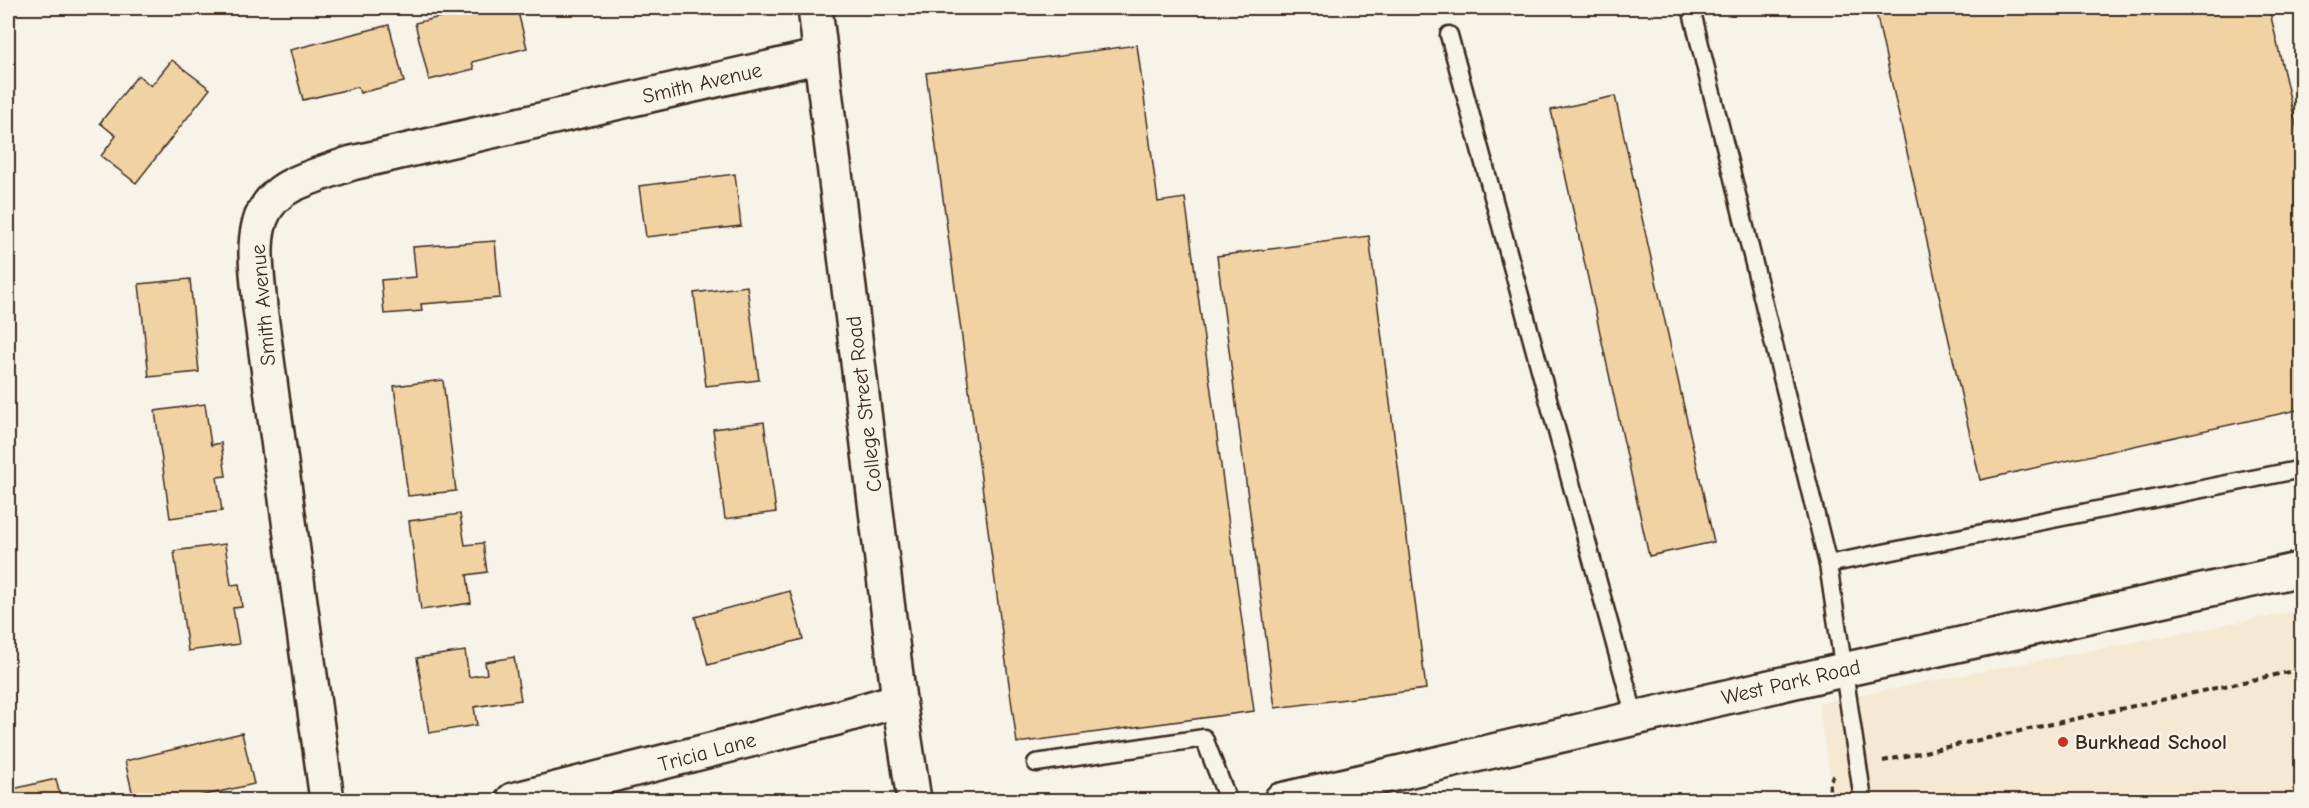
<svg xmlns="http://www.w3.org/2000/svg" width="2309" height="808" font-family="'Comic Neue',sans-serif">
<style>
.built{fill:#f5e9d3}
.building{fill:#f1d2a3;stroke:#3b2a1e;stroke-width:1.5}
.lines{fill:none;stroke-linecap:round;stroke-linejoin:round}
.lane-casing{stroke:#3b2a1e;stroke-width:21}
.street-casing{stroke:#3b2a1e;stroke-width:38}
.secondary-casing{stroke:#3b2a1e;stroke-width:38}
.path{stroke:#3b2a1e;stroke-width:4;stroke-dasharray:6 4.5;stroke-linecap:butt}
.lane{stroke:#f7f3e8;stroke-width:16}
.street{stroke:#f7f3e8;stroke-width:33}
.secondary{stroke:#f7f3e8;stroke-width:33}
.poi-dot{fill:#c8321e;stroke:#f7f3e8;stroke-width:2}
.labels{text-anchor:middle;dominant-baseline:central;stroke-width:5;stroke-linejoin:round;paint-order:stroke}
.street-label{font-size:21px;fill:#3b2a1e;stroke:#f7f3e8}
.poi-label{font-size:21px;font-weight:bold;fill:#3b2a1e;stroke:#f7f3e8;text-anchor:start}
</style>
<rect width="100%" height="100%" fill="#f7f3e8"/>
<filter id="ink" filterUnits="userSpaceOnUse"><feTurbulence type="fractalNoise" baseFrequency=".0167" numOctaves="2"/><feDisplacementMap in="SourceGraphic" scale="12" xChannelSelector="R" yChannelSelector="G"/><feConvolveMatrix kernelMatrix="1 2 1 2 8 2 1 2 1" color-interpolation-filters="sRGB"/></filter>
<g filter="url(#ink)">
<path class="built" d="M2301,610V800H1834L1818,703Z"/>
<g class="building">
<path d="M478,8H517L527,48L472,62L474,69L429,80L415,23Z"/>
<path d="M1875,8H2269L2302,151V409L1980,480Z"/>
<path d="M389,25L404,82L360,93L358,87L303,100L290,50Z"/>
<path d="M1137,45L1158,202L1185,198L1254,711L1017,743L926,73Z"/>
<path d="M172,60L210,89L136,183L101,156L116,136L100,123L138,75L151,86Z"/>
<path d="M1615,96L1714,542L1649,556L1551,110Z"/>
<path d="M735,174L741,226L646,237L639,186Z"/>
<path d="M1369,236L1426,689L1275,708L1217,256Z"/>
<path d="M495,241L500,298L421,304L422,311L384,314L381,280L416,277L413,247Z"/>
<path d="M190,279L199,372L149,377L139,284Z"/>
<path d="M747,286L759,380L706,386L694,293Z"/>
<path d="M443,380L456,491L408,496L394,386Z"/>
<path d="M205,404L211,445L221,443L226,476L217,477L222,511L170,518L155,411Z"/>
<path d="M764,422L776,512L725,519L713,429Z"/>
<path d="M460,514L465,545L483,543L487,572L467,575L471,603L421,610L409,521Z"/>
<path d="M225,544L231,585L239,584L242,607L233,608L239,644L188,651L174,551Z"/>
<path d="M790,591L803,639L708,665L695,617Z"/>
<path d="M465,651L469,677L487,674L485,662L514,657L521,700L474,707L477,725L429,733L417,658Z"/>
<path d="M242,733L254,784L183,800H134L125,761Z"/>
<path d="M56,779L61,800H8V790Z"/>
</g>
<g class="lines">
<defs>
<g id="lane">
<path d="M1691,8L1828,564"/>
<path d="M1449,35L1635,718"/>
<path d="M1036,763L1204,738L1228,800"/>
<path d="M1863,800L1828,564L2302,469"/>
</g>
<g id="street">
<path d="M327,800L260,308C257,259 242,205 299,182C316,175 334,169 352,163L821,56"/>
<path d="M513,800L837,718L899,700"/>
<path d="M1281,800L1843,670L2302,569"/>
</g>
<path id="secondary" d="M815,8L899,700L914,800"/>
</defs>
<use href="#lane" class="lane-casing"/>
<use href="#street" class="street-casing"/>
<use href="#secondary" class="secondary-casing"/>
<g class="path">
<path d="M1883,761L2302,669"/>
<path d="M1829,800L1830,780L1834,776"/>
</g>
<use href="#lane" class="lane"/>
<use href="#street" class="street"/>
<use href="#secondary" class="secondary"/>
</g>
</g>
<circle class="poi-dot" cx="2063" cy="742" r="6"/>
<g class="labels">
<g class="street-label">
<text transform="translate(702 83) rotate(-13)">Smith Avenue</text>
<text transform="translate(263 305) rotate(-95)">Smith Avenue</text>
<text transform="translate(864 404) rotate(-97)">College Street Road</text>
<text transform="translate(1791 682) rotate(-13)">West Park Road</text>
<text transform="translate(707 752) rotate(-15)">Tricia Lane</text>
</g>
<g class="poi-label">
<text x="2075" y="742">Burkhead School</text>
</g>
</g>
<rect width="2309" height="808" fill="none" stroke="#f7f3e8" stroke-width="30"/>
<rect x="15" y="15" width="2279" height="778" fill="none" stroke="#3b2a1e" stroke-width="2" filter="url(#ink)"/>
</svg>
